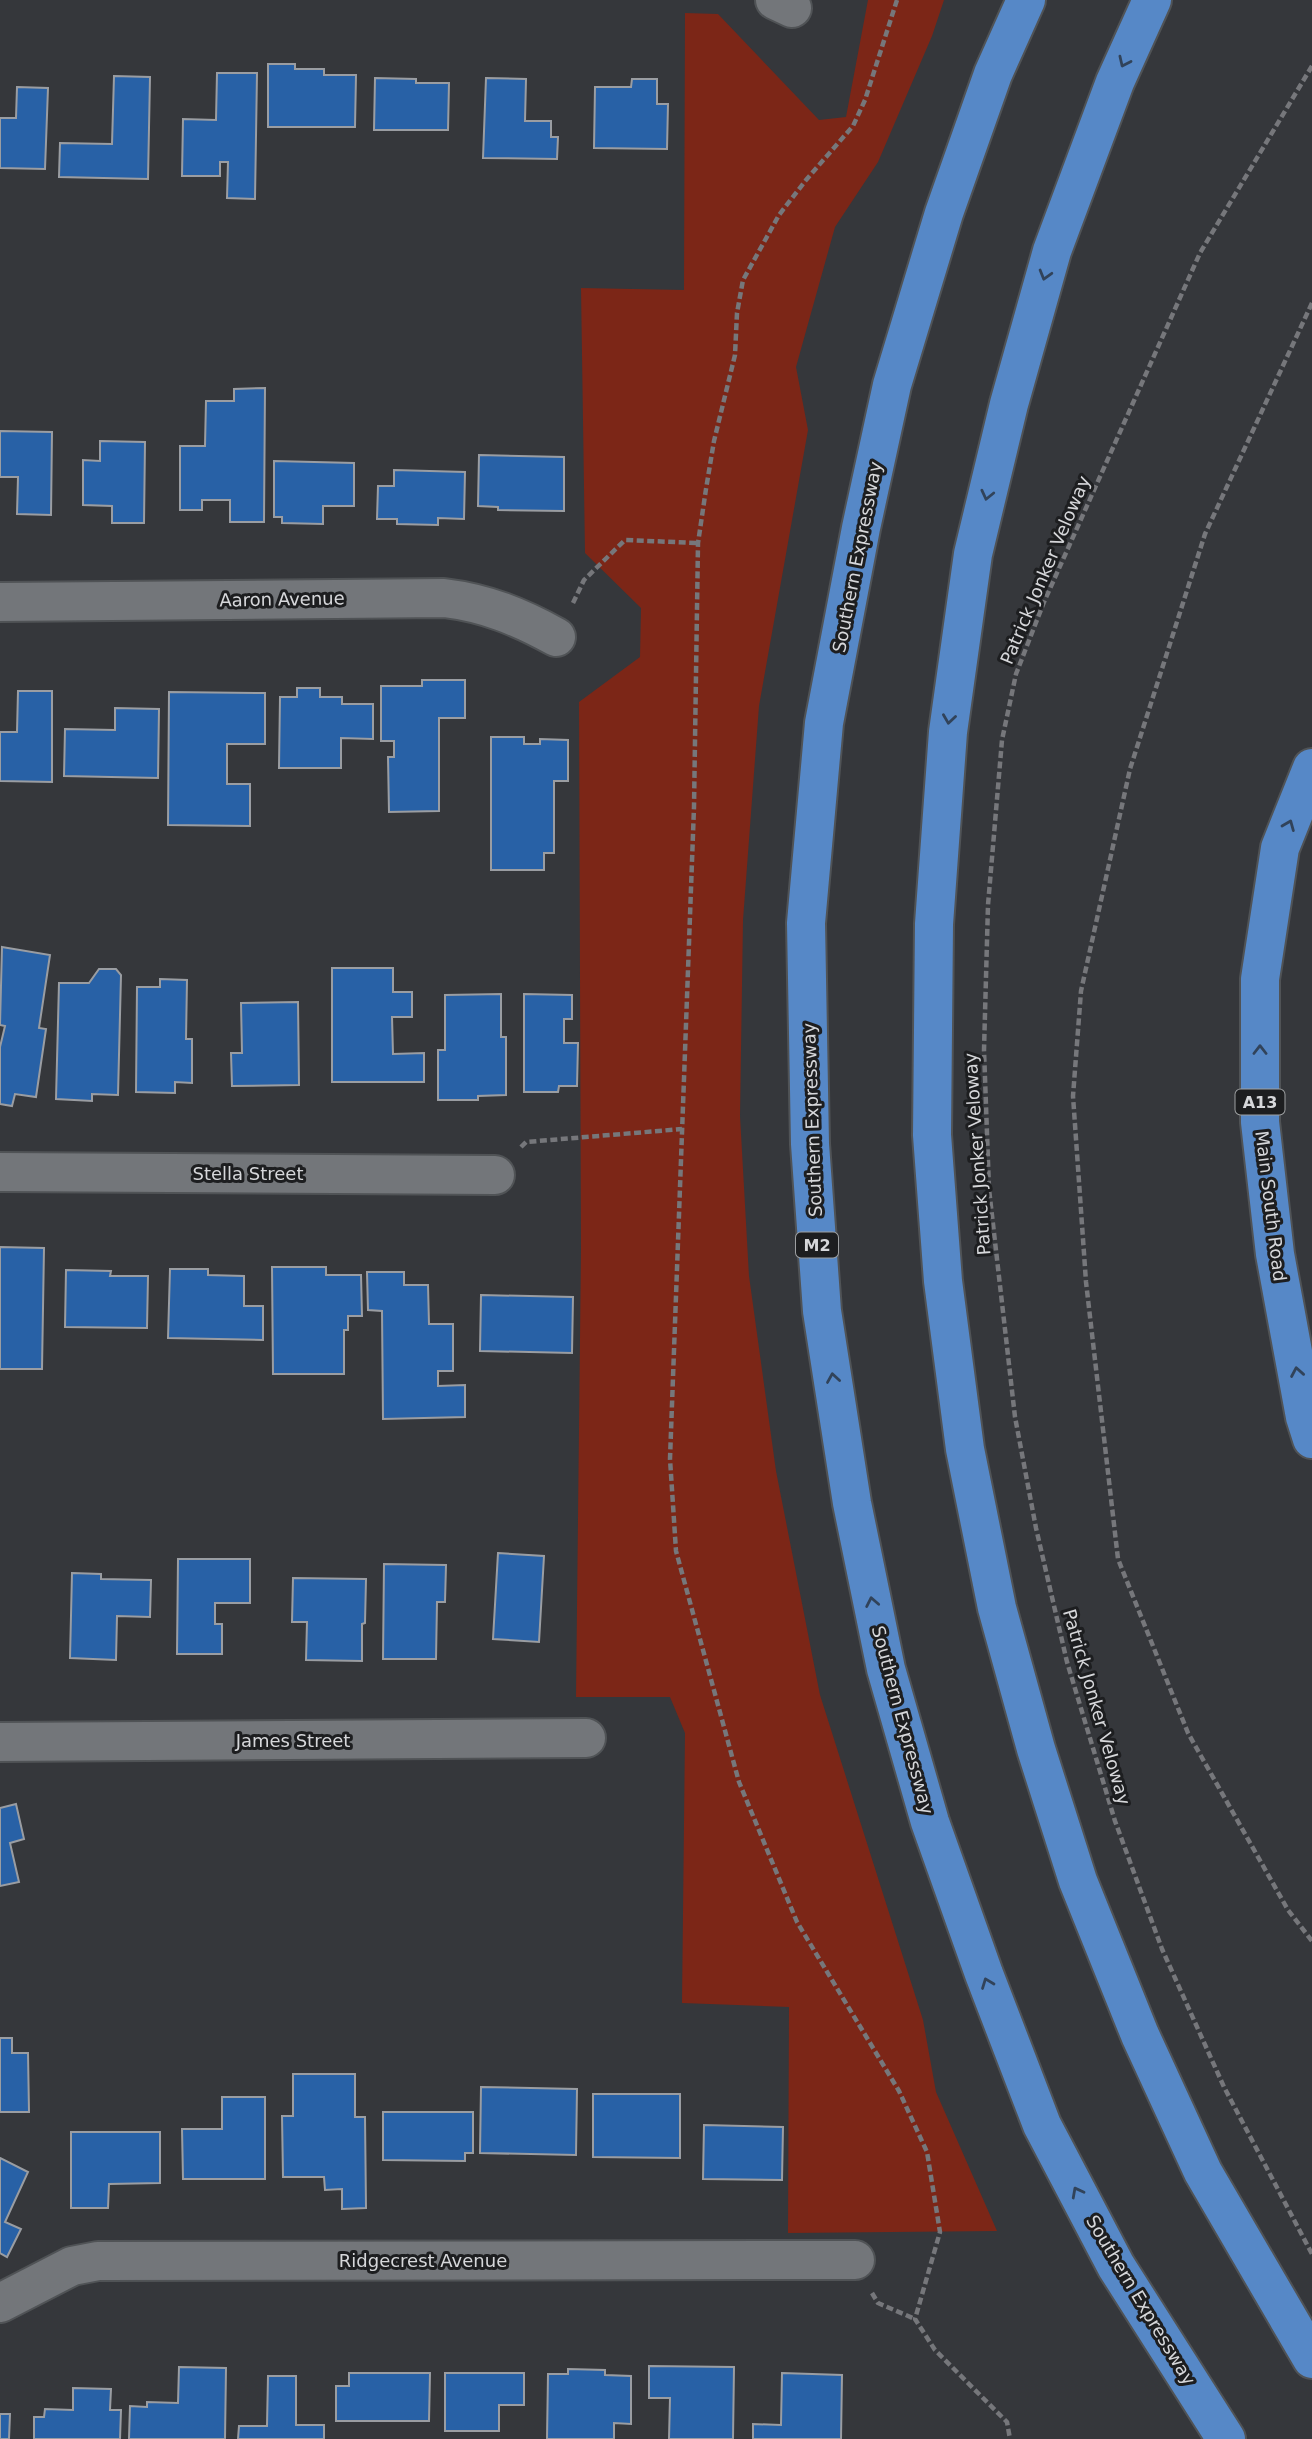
<svg xmlns="http://www.w3.org/2000/svg" width="1312" height="2439" font-family="'DejaVu Sans',sans-serif">
<style>
.green{fill:#7c2617}
.building{fill:#2861a6;stroke:#9a9da2;stroke-width:2}
.lines{fill:none;stroke-linecap:round;stroke-linejoin:round}
.minor-casing{stroke:#505356;stroke-width:42}
.highway-casing{stroke:#505356;stroke-width:42}
.path{stroke:#76777b;stroke-width:4.5;stroke-dasharray:7 3.5;stroke-linecap:butt}
.minor{stroke:#73767a;stroke-width:38}
.highway{stroke:#5688c7;stroke-width:38}
.oneway{stroke:#31435a}
.labels{text-anchor:middle;dominant-baseline:central;stroke-width:6;stroke-linejoin:round;paint-order:stroke}
.shield{fill:#1d1e20;stroke:#9ea0a2;stroke-width:2}
.shield-label{font-size:16px;font-weight:bold;fill:#d6d7da}
.street-label{font-size:18px;fill:#d6d7da;stroke:#1d1e20}
</style>
<rect width="100%" height="100%" fill="#35373b"/>
<path class="green" d="M868,0H944L932,36L878,162L835,227L796,367L808,430L759,706L743,920L740,1116L749,1276L776,1471L820,1695L923,2020L936,2092L997,2231L788,2233L789,2007L682,2003L685,1733L670,1697H576L581,1249L579,702L640,657L641,608L585,553L581,288L684,290L685,13L718,14L819,120L846,117Z"/>
<g class="building">
<path d="M268,64H295V69H324V75H356L355,127H268Z"/>
<path d="M217,73H257L255,199L227,198L228,162H220V176H182L183,119L216,120Z"/>
<path d="M114,76L150,77L148,179L59,177L60,143L112,144Z"/>
<path d="M375,78L416,79V83H449L448,130H374Z"/>
<path d="M486,78L526,79L525,121H551V137H558L557,159L483,158Z"/>
<path d="M632,79H657V104H668L667,149L594,148L595,87H631Z"/>
<path d="M17,87L48,88L45,169L0,168V118H16Z"/>
<path d="M265,388L264,522H230V500H202V510H180V446H205L206,401H234V389Z"/>
<path d="M0,431L52,432L51,515L17,514L18,477H0Z"/>
<path d="M100,441L145,442L144,523H112V506L83,505V460L100,461Z"/>
<path d="M479,455L564,457V511L498,510V507L478,506Z"/>
<path d="M274,461L354,463V506H323V524L282,523V517H274Z"/>
<path d="M394,470L465,472L464,519L438,518V525L397,524V519H377L378,486H394Z"/>
<path d="M422,680H465V718H439V811L389,812L388,757H394V741H381V686H422Z"/>
<path d="M297,688H320V697H342V704H373V739L341,738V768H279L280,697H297Z"/>
<path d="M18,691H52V782L0,781V732H17Z"/>
<path d="M169,692L265,693V744H227V784H250V826L168,825Z"/>
<path d="M115,708L159,709L158,778L64,776L65,729L115,730Z"/>
<path d="M491,737H524V744H540V739L568,740V781H554V853H544V870H491Z"/>
<path d="M2,947L50,955L39,1028L46,1029L36,1097L15,1094L12,1106L0,1104V1047L5,1026L0,1025Z"/>
<path d="M332,968H393V992H412V1017H392L393,1054L424,1053V1082H332Z"/>
<path d="M99,969H116L121,975L118,1095L92,1094V1101L56,1099L59,983H89Z"/>
<path d="M160,979L187,980L186,1039H192V1083L175,1082V1093L136,1092L137,987H160Z"/>
<path d="M501,994V1037H506V1095L478,1096V1100H438V1050H445V995Z"/>
<path d="M524,994L572,995V1019H564V1043H578L577,1086H559L558,1092H524Z"/>
<path d="M298,1002L299,1085L232,1086L231,1053H242L241,1003Z"/>
<path d="M0,1247L44,1248L42,1369H0Z"/>
<path d="M272,1267H326V1275H361L362,1316H348V1330H344V1374H273Z"/>
<path d="M170,1269H208V1275L244,1276V1306H263V1340L168,1338Z"/>
<path d="M66,1270L111,1271L110,1276H148L147,1328L65,1327Z"/>
<path d="M367,1272H404V1285H428L429,1324H453V1371H438V1386L465,1385V1417L383,1419L382,1311L368,1310Z"/>
<path d="M481,1295L573,1297L572,1353L480,1351Z"/>
<path d="M498,1553L544,1556L539,1642L493,1639Z"/>
<path d="M178,1559H250V1603H215V1624H222V1654H177Z"/>
<path d="M384,1564L446,1565L445,1602H437L436,1659H383Z"/>
<path d="M72,1573L101,1574V1579L151,1580L150,1617L117,1616L116,1660L70,1658Z"/>
<path d="M293,1578L366,1579L365,1623L362,1624V1661L306,1660L307,1622H292Z"/>
<path d="M16,1804L24,1839L10,1843L19,1882L0,1886V1808Z"/>
<path d="M0,2038H12V2053H28L29,2112H0Z"/>
<path d="M293,2074H355V2117H365L366,2208L342,2209V2189L325,2190L324,2177H283L282,2116H293Z"/>
<path d="M481,2087L577,2089L576,2155L480,2153Z"/>
<path d="M593,2094H680V2158L593,2157Z"/>
<path d="M222,2097H265V2179H183L182,2129H222Z"/>
<path d="M383,2112H473V2153H465V2161L383,2160Z"/>
<path d="M704,2125L783,2127L782,2180L703,2179Z"/>
<path d="M71,2132H160V2183L109,2184L108,2208H71Z"/>
<path d="M0,2158L28,2172L5,2222L21,2229L7,2257L0,2253Z"/>
<path d="M649,2366L734,2367L733,2439H669L670,2398H649Z"/>
<path d="M179,2367L226,2368L225,2439H129L130,2406L147,2407V2402L178,2403Z"/>
<path d="M568,2369L605,2370V2375L631,2376V2424L614,2423V2439H547L548,2374H568Z"/>
<path d="M349,2373H430L429,2421H336V2386H349Z"/>
<path d="M445,2373H524V2405H499V2431H445Z"/>
<path d="M782,2373L842,2375L841,2439H753V2424L781,2425Z"/>
<path d="M268,2376H296V2425H324V2439H238L239,2426H267Z"/>
<path d="M73,2388L111,2389L110,2410H121L120,2439H34V2417H44L45,2409L73,2410Z"/>
<path d="M0,2414H10L9,2439H0Z"/>
</g>
<g class="lines">
<defs>
<g id="minor">
<path d="M775,0L792,8"/>
<path d="M0,602L444,598C486,603 520,617 556,637"/>
<path d="M0,1172L495,1175"/>
<path d="M0,1742L586,1738"/>
<path d="M0,2303L72,2266L98,2261L855,2260"/>
</g>
<g id="highway">
<path d="M1026,0L993,74L944,213L892,385L861,528L824,723L806,923L810,1144L822,1311L852,1503L886,1669L930,1822L984,1974L1042,2125L1116,2266L1226,2439"/>
<path d="M1152,0L1115,82L1052,251L1009,404L973,554L948,732L934,924L932,1135L943,1281L965,1449L997,1608L1036,1749L1078,1881L1140,2035L1203,2172L1312,2359"/>
<path d="M1312,768L1280,848L1260,979V1122L1275,1254L1305,1417L1312,1439"/>
</g>
</defs>
<use href="#minor" class="minor-casing"/>
<use href="#highway" class="highway-casing"/>
<g class="path">
<path d="M897,0L865,100L853,126L806,180L779,215L743,280L737,313L735,355L714,441L706,489L698,543L694,807L670,1459L676,1551L739,1782L797,1922L899,2091L927,2152L940,2232L915,2319L935,2350L1007,2422L1010,2439"/>
<path d="M1312,66L1200,253L1044,602L1016,674L1002,740L988,905L984,1050L989,1189L1015,1417L1036,1528L1067,1662L1115,1821L1162,1949L1224,2087L1312,2254"/>
<path d="M1312,303L1205,534L1130,769L1081,991L1073,1096L1086,1282L1118,1559L1188,1733L1288,1910L1312,1941"/>
<path d="M573,603L584,580L625,540L698,543"/>
<path d="M521,1147L526,1142L682,1129"/>
<path d="M872,2293L878,2303L915,2319"/>
</g>
<use href="#minor" class="minor"/>
<use href="#highway" class="highway"/>
</g>
<defs><path id="oneway-chevron" d="M-2-3.5L2.5 0L-2 3.5" fill="none" stroke-width="1.6" stroke-linecap="round" stroke-linejoin="round" transform="scale(1.75)"/></defs>
<g class="oneway">
<use href="#oneway-chevron" transform="translate(1124 62) rotate(115)"/>
<use href="#oneway-chevron" transform="translate(1045 275) rotate(106)"/>
<use href="#oneway-chevron" transform="translate(987 495) rotate(103)"/>
<use href="#oneway-chevron" transform="translate(949 719) rotate(98)"/>
<use href="#oneway-chevron" transform="translate(1289 825) rotate(-68)"/>
<use href="#oneway-chevron" transform="translate(1260 1050) rotate(-90)"/>
<use href="#oneway-chevron" transform="translate(1297 1372) rotate(-100)"/>
<use href="#oneway-chevron" transform="translate(833 1378) rotate(-99)"/>
<use href="#oneway-chevron" transform="translate(872 1602) rotate(-101)"/>
<use href="#oneway-chevron" transform="translate(987 1983) rotate(-111)"/>
<use href="#oneway-chevron" transform="translate(1077 2192) rotate(-118)"/>
</g>
<g class="labels">
<g class="shield">
<rect x="1235.5" y="1089.5" width="49" height="25" rx="5"/>
<rect x="796" y="1232.5" width="42" height="25" rx="5"/>
</g>
<g class="shield-label">
<text x="1260" y="1102">A13</text>
<text x="817" y="1245">M2</text>
</g>
<g class="street-label">
<text transform="translate(857 557) rotate(-79)">Southern Expressway</text>
<text transform="translate(1045 570) rotate(-67)">Patrick Jonker Veloway</text>
<text transform="translate(282 599) rotate(-1)">Aaron Avenue</text>
<text transform="translate(812 1120) rotate(-92)">Southern Expressway</text>
<text transform="translate(977 1154) rotate(-94)">Patrick Jonker Veloway</text>
<text x="248" y="1173">Stella Street</text>
<text transform="translate(1271 1206) rotate(83)">Main South Road</text>
<text transform="translate(1097 1707) rotate(74)">Patrick Jonker Veloway</text>
<text transform="translate(903 1720) rotate(75)">Southern Expressway</text>
<text x="293" y="1740">James Street</text>
<text x="423" y="2260">Ridgecrest Avenue</text>
<text transform="translate(1141 2300) rotate(59)">Southern Expressway</text>
</g>
</g>
</svg>
